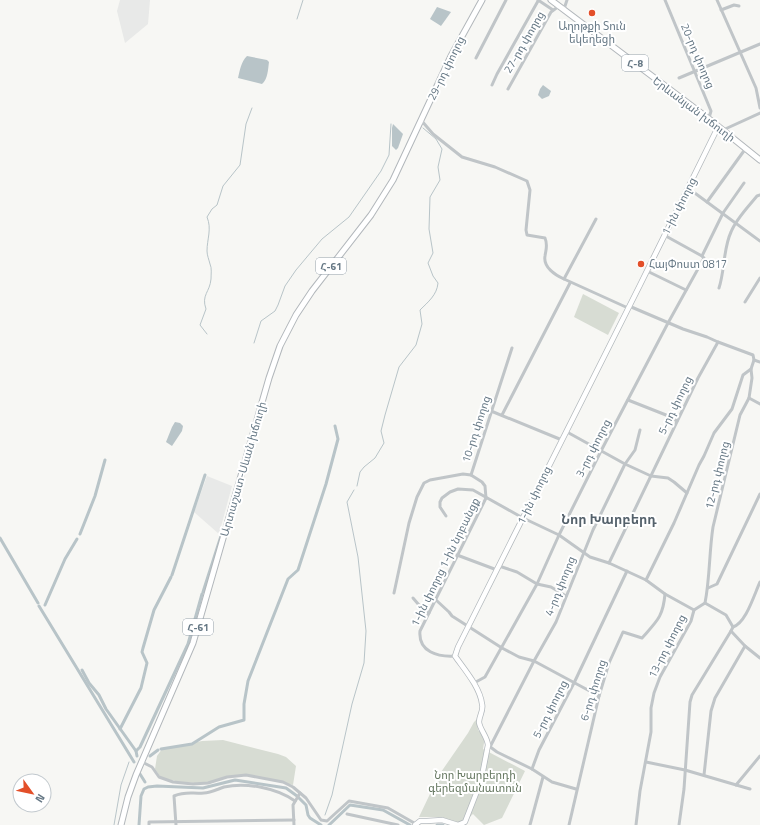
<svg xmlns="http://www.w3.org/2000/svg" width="760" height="825" font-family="'Titillium Web','Noto Sans Armenian',sans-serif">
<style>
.built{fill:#e8e9e8}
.green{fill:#d7dcd3}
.water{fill:#b8c4c8}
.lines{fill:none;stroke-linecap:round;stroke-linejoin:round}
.stream{stroke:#b8c4c8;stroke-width:1}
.canal{stroke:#b8c4c8;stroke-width:3}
.secondary-casing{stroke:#b3b9bd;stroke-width:6}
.primary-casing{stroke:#b2b7bb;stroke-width:7}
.street{stroke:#c0c5c8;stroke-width:3}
.secondary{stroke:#fff;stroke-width:4.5}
.primary{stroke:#fff;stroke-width:5}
.poi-dot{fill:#e34f29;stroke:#fff;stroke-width:1.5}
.labels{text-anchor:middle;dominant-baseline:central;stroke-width:4;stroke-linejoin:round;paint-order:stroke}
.shield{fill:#fff;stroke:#94a0aa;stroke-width:1}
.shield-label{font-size:10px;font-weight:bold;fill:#667885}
.poi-label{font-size:11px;fill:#667885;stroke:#fff}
.street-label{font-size:11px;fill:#667885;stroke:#fff}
.park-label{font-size:11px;fill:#667861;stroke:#fff}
.quarter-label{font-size:13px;font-weight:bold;fill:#54616b;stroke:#fff}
</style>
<rect width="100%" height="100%" fill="#f7f7f4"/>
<g class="built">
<path d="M120,0H150L148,24L125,43L117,11Z"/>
<path d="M207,476L232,486L219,534L194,512Z"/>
</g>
<g class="green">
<path d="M583,294L619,313L608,335L574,317Z"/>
<path d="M477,719L478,730L485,737L483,749L525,771L502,818L484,825L473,814L462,824L441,817H419L439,775L468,733L474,722Z"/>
<path d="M223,740L278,754L286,757L296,766L293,785L251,776H228L209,784L180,782L161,778L155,769L157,756L162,749L202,741Z"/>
</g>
<g class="water">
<path d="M437,7L451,12L441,26L430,19Z"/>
<path d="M247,56L267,60L269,62C268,69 268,79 262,84L238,78C240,70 241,62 247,56Z"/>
<path d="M543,85L551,91L549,96L542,99L538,95L540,89Z"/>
<path d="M393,124L403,134L398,148L396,150L392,146V128Z"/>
<path d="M175,422L180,423L183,426L182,431L172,446L166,442L172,427Z"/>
</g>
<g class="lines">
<g class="stream">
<path d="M297,19L303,0"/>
<path d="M207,334L200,325L206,309C201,295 210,292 211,279C211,274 212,268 210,264C209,260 207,255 207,251C207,239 212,229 207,217L212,209L217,205L223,186L240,165L246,124L252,108"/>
<path d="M254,343L261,321L275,311L278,305L285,286L296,270L322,239L349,217L381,171L389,155L391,124"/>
<path d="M357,486L360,472L364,467L375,458L384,443L381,431L385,415L399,367L416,345L422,324L420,310C428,302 437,295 438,283L433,276L428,263L433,253L429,229L430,197L440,180L438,167L442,149L436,139L423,128"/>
<path d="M325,815L332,795L352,704L364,663L366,631L358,557L347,502L354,490"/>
<path d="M114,825L121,785L129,762"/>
</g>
<g class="canal">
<path d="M80,534L95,496L105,460"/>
<path d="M0,538L38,603"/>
<path d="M172,575L205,475"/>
<path d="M203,592L221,536"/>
<path d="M45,605L65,559L77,539"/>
<path d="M39,606L134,762"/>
<path d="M82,670L89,683L99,695L106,709L136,751L137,756"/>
<path d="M120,729L141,688L147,663L142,652L143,648L154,610L171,577"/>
<path d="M161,749L192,744L219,727L244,720V704L248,681L288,579L298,570L326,484L338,439L335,426"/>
<path d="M136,751L140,747L188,644L202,594"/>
<path d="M150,756L158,750"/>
<path d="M140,774L145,782"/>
<path d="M139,825L141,796L144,789L148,787L157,786L203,788L235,780L286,788L297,796L306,805L308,815L310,818L321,825"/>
<path d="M329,825L350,805L383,810L410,825"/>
<path d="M437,825H443"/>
</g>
<defs>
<path id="secondary" d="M415,825L420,821H427L442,820L458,825L465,822L481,781L488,745C487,736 480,730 479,722C479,716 484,710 482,704C480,687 464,669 455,656L458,647L640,285L718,127"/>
<g id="primary">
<path d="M551,0L709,119L760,160"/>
<path d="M121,825L128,797L136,775L193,643L269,378L280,346L296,315L312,291L371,215L393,180L451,56L482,0"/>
</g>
</defs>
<use href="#secondary" class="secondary-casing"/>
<use href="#primary" class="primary-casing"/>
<g class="street">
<path d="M538,0L553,10"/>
<path d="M665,0L711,111L709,118"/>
<path d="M717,0L756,88L760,108"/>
<path d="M564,9L567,0"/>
<path d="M721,10L734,5L739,6"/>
<path d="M476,58L506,0"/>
<path d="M679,78L760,44"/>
<path d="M492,85L497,74L538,1"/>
<path d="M508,89L551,12L559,6"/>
<path d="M421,120L433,134L462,157L495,167L527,181L530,190L526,230L527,235L545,238C548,245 546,249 545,256C543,267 555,275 564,279"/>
<path d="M723,130L760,113"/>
<path d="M688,188L760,241"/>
<path d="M707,202L746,148"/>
<path d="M596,219L564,279L628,308"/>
<path d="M664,235L702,256"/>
<path d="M647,271L686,290"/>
<path d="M719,288C725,270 723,249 731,232C736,219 748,207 757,196L760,195"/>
<path d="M745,302L760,278"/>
<path d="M754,360L760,362"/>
<path d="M749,398L760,404"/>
<path d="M628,400L666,415L677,421"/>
<path d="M491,411L562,440"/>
<path d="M502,415L570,283"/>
<path d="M567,432L625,464L651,476L668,478L674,482L687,493"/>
<path d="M471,475L512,348"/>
<path d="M446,516L440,507V502L442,498L450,492L458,489L473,490L523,518L559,535L590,557L609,563L646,580L665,594L694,610"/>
<path d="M457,555L497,570"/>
<path d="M609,563L698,378L718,342L707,337L683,329L629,306"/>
<path d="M499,566L517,572L537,584L551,587L566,596"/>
<path d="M646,580L674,523L699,465L704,456L714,433L732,409L743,375L751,369"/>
<path d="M708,588L717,584L760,494"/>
<path d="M394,593L409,523L417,497L424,483L430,480L463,474L471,475L482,482L485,486L486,498L420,631C418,652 438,657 455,656"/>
<path d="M413,598L419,605L429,613"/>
<path d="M436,600L449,612L452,616L502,648L519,657L534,661L599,696"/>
<path d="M705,603L726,615L733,627L731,631L745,646L760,658"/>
<path d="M733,627C746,623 754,595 760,582"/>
<path d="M474,683L485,677L537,584L559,535L601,451L668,323L704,258L702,256L723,213L744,183"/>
<path d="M489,746L497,752L532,769L552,782L576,789"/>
<path d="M490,747L534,661L556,622L593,530L625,464L635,450L640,430"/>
<path d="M142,762L152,767L159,777L173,782L193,784L208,783L227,777L246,775L283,782L293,787L306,798L321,820L327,821L349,801L388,808L416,824"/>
<path d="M646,762L685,770L750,789"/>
<path d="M532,769L539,750L574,683L627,571"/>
<path d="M704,775L711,711L715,698L745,646"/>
<path d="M736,785L760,756"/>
<path d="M347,814L398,825"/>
<path d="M149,825V822L294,820"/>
<path d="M176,825L174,796C186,791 192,794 204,793C210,793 218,789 224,787C246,782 277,788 295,801"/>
<path d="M294,825L293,805L300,793"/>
<path d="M530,825L543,777"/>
<path d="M569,825L599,696L609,663L623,632L642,638C657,621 663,617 665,594"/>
<path d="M636,825L640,791L651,732V708L654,693L660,677L691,621L694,610L705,603C710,578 709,553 713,527L740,415L749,398L752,378L751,369L754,360L753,355L718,342"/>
<path d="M679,825L684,789L690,702L692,695L731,631"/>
</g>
<use href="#secondary" class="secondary"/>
<use href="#primary" class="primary"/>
</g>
<g class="poi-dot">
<circle cx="592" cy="13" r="4"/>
<circle cx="641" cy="264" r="4"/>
</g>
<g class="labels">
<g class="shield">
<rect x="622" y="55" width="26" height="16" rx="3"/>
<rect x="316" y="258" width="30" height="16" rx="3"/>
<rect x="183" y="619" width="30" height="16" rx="3"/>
</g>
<g class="shield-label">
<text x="635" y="63">Հ-8</text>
<text x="331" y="266">Հ-61</text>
<text x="198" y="627">Հ-61</text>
</g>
<g class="poi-label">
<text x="592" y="26">Աղոթքի Տուն<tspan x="592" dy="13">եկեղեցի</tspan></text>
<text x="649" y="264" text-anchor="start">ՀայՓոստ 0817</text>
</g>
<g class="street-label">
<text transform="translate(524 42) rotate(-60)">27-րդ փողոց</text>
<text transform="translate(698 56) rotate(67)">20-րդ փողոց</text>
<text transform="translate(446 68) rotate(-64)">29-րդ փողոց</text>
<text transform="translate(694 109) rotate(37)">Երևանյան խճուղի</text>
<text transform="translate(679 206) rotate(-63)">1-ին փողոց</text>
<text transform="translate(675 405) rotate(-64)">5-րդ փողոց</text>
<text transform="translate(476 429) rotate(-72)">10-րդ փողոց</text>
<text transform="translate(593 448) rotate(-63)">3-րդ փողոց</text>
<text transform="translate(243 469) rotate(-74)">Արտաշատ-Սևան խճուղի</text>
<text transform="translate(717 475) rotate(-76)">12-րդ փողոց</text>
<text transform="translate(534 495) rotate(-64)">1-ին փողոց</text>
<text transform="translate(445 562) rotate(-64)">1-ին փողոց 1-ին նրբանցք</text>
<text transform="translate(560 586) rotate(-68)">4-րդ փողոց</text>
<text transform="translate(667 646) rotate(-63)">13-րդ փողոց</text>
<text transform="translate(593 690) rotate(-73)">6-րդ փողոց</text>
<text transform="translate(550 709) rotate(-63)">5-րդ փողոց</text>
</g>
<g class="park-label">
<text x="475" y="775">Նոր Խարբերդի<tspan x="475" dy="13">գերեզմանատուն</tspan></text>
</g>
<g class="quarter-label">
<text x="609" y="519">Նոր Խարբերդ</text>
</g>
</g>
<g transform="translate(32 793) rotate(123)"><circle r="19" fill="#ffffff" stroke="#c2c9ce"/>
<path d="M0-3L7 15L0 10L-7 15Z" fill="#e34f29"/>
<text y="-6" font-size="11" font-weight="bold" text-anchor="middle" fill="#667885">N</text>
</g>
</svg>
